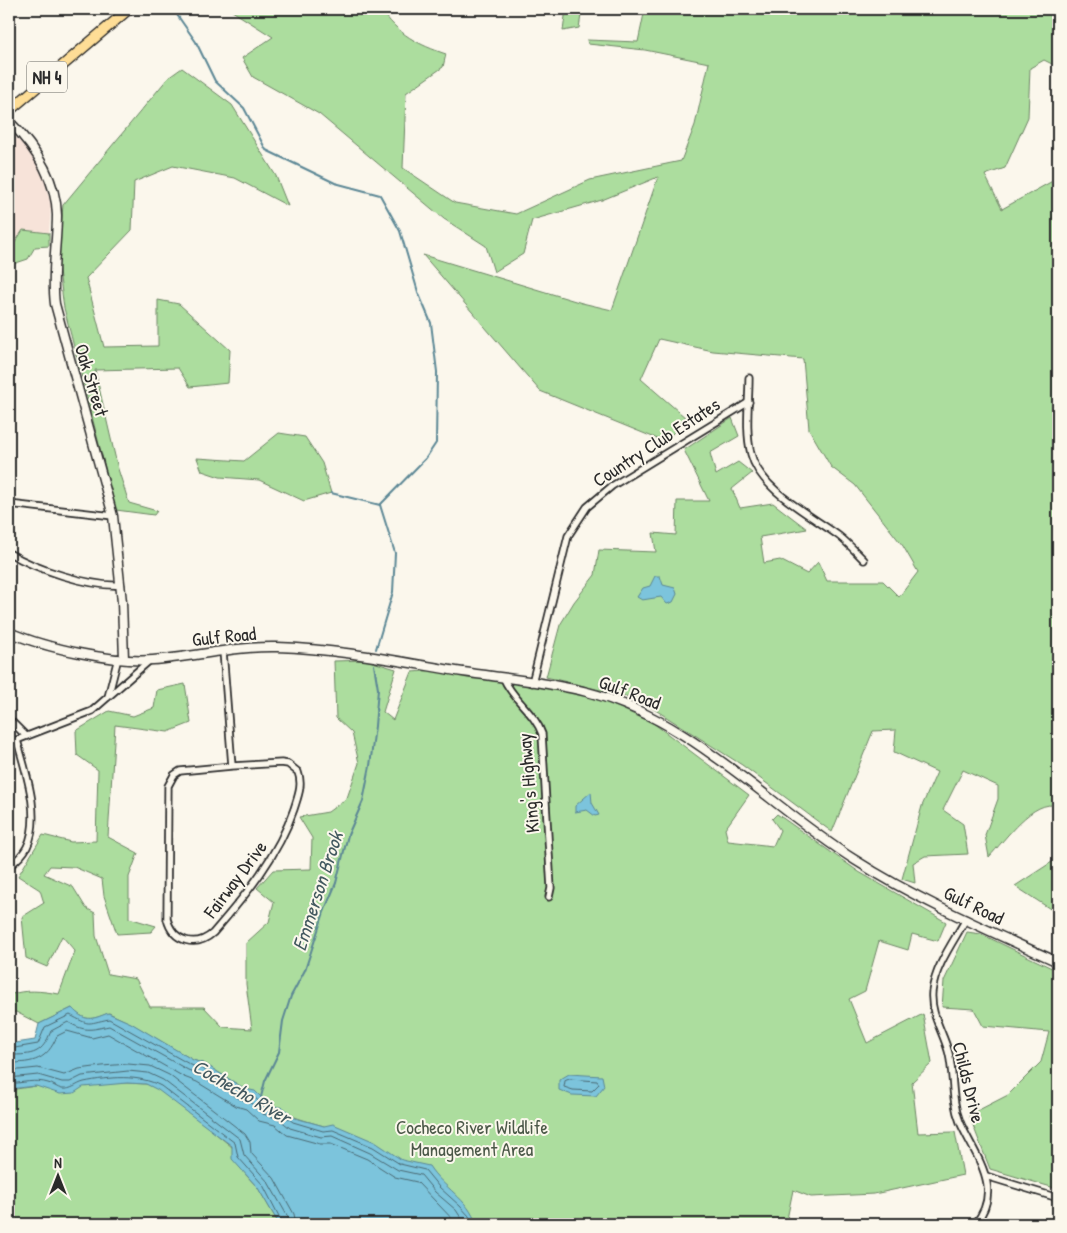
<svg xmlns="http://www.w3.org/2000/svg" width="1067" height="1233" font-family="'Patrick Hand',sans-serif">
<style>
.built{fill:#f7e3d9}
.green{fill:#acdd9e;stroke:#6c8464}
.water{fill:#7bc4dc;stroke:#5b8795}
.lines{fill:none;stroke-linecap:round;stroke-linejoin:round}
.shore{stroke:#4b6872;stroke-width:1}
.stream{stroke:#5b8795;stroke-width:2}
.street-casing{stroke:#2b2b2b;stroke-width:9}
.secondary-casing{stroke:#2b2b2b;stroke-width:11}
.primary-casing{stroke:#2b2b2b;stroke-width:12}
.street{stroke:#fbf7ec;stroke-width:5.5}
.secondary{stroke:#fbf7ec;stroke-width:8}
.primary{stroke:#fedd96;stroke-width:9}
.labels{text-anchor:middle;dominant-baseline:central;stroke-width:4;stroke-linejoin:round;paint-order:stroke}
.shield{fill:#fbf7ec;stroke:#696865;stroke-width:1}
.shield-label{font-size:18px;font-weight:bold;fill:#2b2b2b}
.street-label{font-size:19px;fill:#2b2b2b;stroke:#fbf7ec}
.park-label{font-size:19px;fill:#4b5848;stroke:#fbf7ec}
.water-label{font-size:20px;font-style:italic;fill:#435960;stroke:#fbf7ec}
</style>
<rect width="100%" height="100%" fill="#fbf7ec"/>
<filter id="ink" filterUnits="userSpaceOnUse"><feTurbulence type="fractalNoise" baseFrequency=".02" numOctaves="2"/><feDisplacementMap in="SourceGraphic" scale="10" xChannelSelector="R" yChannelSelector="G"/><feConvolveMatrix kernelMatrix="1 2 1 2 8 2 1 2 1" color-interpolation-filters="sRGB"/></filter>
<g filter="url(#ink)">
<path class="built" d="M9,130L29,151L43,175L51,205L49,233L23,230L9,252Z"/>
<g class="green">
<path d="M229,9H381C397,34 419,45 446,54L443,67L406,93L403,168L455,203L516,214L590,180L681,161L695,125L709,63L645,50L588,44L587,40L638,42L645,9H1058V67L1044,60L1030,68L1028,117L1005,168L985,175L1002,209L1058,178V211L1053,217L1058,228V806C1033,798 1005,840 989,857L985,835L998,799V786L963,770L943,810L963,824L968,854L925,856L913,863L915,883L902,879L922,806L937,772L894,752L896,730L873,731L832,832L742,765L638,699L546,677L560,625L574,602L595,575L599,550L656,552L653,533L676,535L677,501H709L684,450L732,418L739,436L710,453L716,475L738,462L752,473L732,489L740,508L773,503L807,529L760,537L764,563L780,560L807,574L818,562L827,581H883L899,597L918,572L903,546L855,485L831,467L809,429L803,359L713,351L659,339L641,379L686,418L665,442L540,391L423,255L582,303L612,310L658,177L602,200L532,220L523,254L494,272L486,246L444,219L319,114L253,77L242,58L273,37Z"/>
<path d="M566,9H582L579,28L563,31Z"/>
<path d="M182,68L232,105L276,176L288,206L235,178L173,166L134,182L132,230L86,278L104,347L158,346V300L179,304L230,350L228,383L190,387L178,368L95,370L118,469L129,503L157,511L154,515L116,510L64,308L58,263L63,205L168,78Z"/>
<path d="M23,230L49,233V246L35,247L28,259L10,265L9,271V252Z"/>
<path d="M279,433L305,437L322,463L331,493L304,501L259,480L220,477L202,471L197,458L244,461Z"/>
<path d="M366,660L396,669L383,712L393,720L412,672L436,670L590,695L653,723L749,795L725,829L728,841L773,846L780,830L772,819L777,814L859,872L946,922L938,941L912,934L908,950L879,941L865,991L849,999L867,1043L923,1014L932,1063L912,1082L918,1133L955,1132L963,1175L874,1194L811,1197L793,1190L786,1224H474L324,1126C306,1121 291,1117 275,1108C263,1102 259,1091 245,1089L205,1064L193,1060L130,1023L109,1013C91,1020 85,1022 72,1008L39,1024L16,1012L9,1013V995C26,989 41,991 59,994L75,951L62,936L47,967L26,958L22,917L44,903L40,890L18,876L43,835L71,842L96,841L98,770L77,755L76,731L109,711L133,716L154,708L157,690L185,684L191,723L168,732L115,725L108,837L138,853L129,877V918L156,926L151,932L117,934L104,896L102,879L74,867L50,866L44,874L73,887L86,908L95,913L96,936L108,974L136,979L150,1007H204L223,1027L252,1029L246,984V943L269,922L274,902L257,888L273,870L311,869L312,838L299,817L328,812L347,798L359,763L352,733L336,718L334,661Z"/>
<path d="M1058,858V914L1015,886Z"/>
<path d="M967,932L981,934L1058,971V1189L990,1169L969,1115L1008,1095L1041,1062L1049,1032L983,1026L974,1009L942,1007L944,981Z"/>
<path d="M126,1083L146,1084L182,1097L210,1129L232,1147L246,1175L258,1188L279,1224H9V1090L36,1086Z"/>
</g>
<g class="water">
<path d="M655,576H660L663,585L675,588L677,594L673,602L667,604L661,597L642,600L637,597L643,588L650,586Z"/>
<path d="M591,792L592,803L599,815L595,816L587,810L575,812V806Z"/>
<path d="M72,1008C85,1022 91,1020 108,1013L131,1023L193,1060L205,1064L245,1089L255,1091L269,1105L284,1108L295,1118L324,1126L333,1124L375,1142L402,1160L429,1166C443,1188 469,1199 476,1224H279L258,1188L232,1159V1146L158,1090L146,1084L127,1083L83,1087L74,1093L60,1094L36,1086L9,1089V1044L35,1040L39,1024Z"/>
<path d="M569,1074L602,1076L604,1086L596,1096L572,1095L559,1090V1080Z"/>
</g>
<g class="lines">
<g class="shore">
<path d="M9,1049L38,1044L45,1027L70,1015C91,1026 85,1024 109,1019L191,1065L203,1069L243,1093L253,1096L267,1109L281,1113L293,1122L323,1131L333,1130L373,1147L400,1164L425,1170L439,1187L460,1206L469,1216L471,1224"/>
<path d="M9,1055C34,1055 42,1054 51,1031L68,1022C85,1032 90,1030 109,1026L188,1070L201,1075L240,1099L250,1102L263,1114L279,1119L290,1128L321,1137L332,1136L370,1153L398,1170L421,1175L435,1192L456,1210L465,1224"/>
<path d="M9,1063C34,1063 47,1060 57,1036L67,1031L92,1038L108,1034L184,1077L197,1082L236,1106L246,1109L259,1121L275,1125L287,1135L320,1144H331L367,1159L395,1177L417,1182L457,1224"/>
<path d="M9,1071L38,1068L64,1075L79,1069L102,1066L128,1064L150,1066L169,1075L245,1134L250,1142L251,1153L274,1178L294,1214L296,1224"/>
<path d="M9,1078L38,1075L62,1082H70L82,1076L128,1071L148,1073L163,1080L240,1139L244,1155L268,1182L288,1217L289,1224"/>
<path d="M570,1079L597,1081L599,1084L592,1091L573,1090L564,1087L565,1081Z"/>
<path d="M9,1084C21,1083 36,1079 48,1083C53,1084 57,1088 62,1089C72,1090 76,1084 84,1082C109,1077 138,1074 161,1086L235,1143L238,1157L263,1185L283,1224"/>
</g>
<g class="stream">
<path d="M173,9L196,42L215,81L244,108L266,150L335,183L380,195L400,231L418,292L431,323L437,372L436,443L426,458L380,505"/>
<path d="M331,493L380,505"/>
<path d="M376,649L393,592L395,553L380,505"/>
<path d="M261,1097L265,1081L279,1052L283,1021L291,996L305,970L324,912L336,883L348,835L363,801L370,766L375,726L378,689L374,665"/>
</g>
<defs>
<g id="street">
<path d="M749,378C749,403 745,430 751,454C760,490 811,515 839,536C848,543 856,552 864,560"/>
<path d="M9,504L113,516"/>
<path d="M9,553C36,569 89,587 121,585"/>
<path d="M223,651L232,766L281,763L288,764L298,772C303,785 298,796 294,809C278,856 246,895 213,933C196,948 173,942 167,919L168,786L174,775L180,771L232,766"/>
<path d="M504,679C513,700 535,713 542,734L551,888L549,897"/>
<path d="M532,683L568,536L587,507L612,486L749,402"/>
<path d="M108,697L118,658"/>
<path d="M9,719L26,736"/>
<path d="M9,743L92,711L149,661"/>
<path d="M9,866C16,861 23,855 27,847C42,816 25,770 17,740"/>
<path d="M966,919C954,941 935,966 932,992C930,1015 944,1033 949,1054C954,1076 951,1100 960,1122C974,1155 1005,1188 975,1224"/>
<path d="M986,1176L1058,1198"/>
<path d="M1057,1224L1058,1218"/>
</g>
<g id="secondary">
<path d="M9,121C35,147 56,178 57,215C57,245 51,274 55,304L113,516L122,602L124,659"/>
<path d="M9,632C45,648 114,663 153,660C195,657 235,646 277,647C340,649 402,662 463,672C504,678 547,682 587,692C692,719 766,804 855,860C919,901 990,931 1058,962"/>
</g>
<path id="primary" d="M9,111L129,9"/>
</defs>
<use href="#street" class="street-casing"/>
<use href="#secondary" class="secondary-casing"/>
<use href="#primary" class="primary-casing"/>
<use href="#street" class="street"/>
<use href="#secondary" class="secondary"/>
<use href="#primary" class="primary"/>
</g>
</g>
<g class="labels">
<rect class="shield" x="27" y="61.5" width="40" height="31" rx="4"/>
<g class="shield-label">
<text x="47" y="77">NH 4</text>
</g>
<g class="street-label">
<text transform="translate(92 380) rotate(73)">Oak Street</text>
<text transform="translate(656 442) rotate(-33)">Country Club Estates</text>
<text transform="translate(224 636) rotate(-6)">Gulf Road</text>
<text transform="translate(630 692) rotate(21)">Gulf Road</text>
<text transform="translate(528 783) rotate(-95)">King's Highway</text>
<text transform="translate(235 879) rotate(-53)">Fairway Drive</text>
<text transform="translate(974 905) rotate(26)">Gulf Road</text>
<text transform="translate(969 1082) rotate(76)">Childs Drive</text>
</g>
<g class="park-label">
<text x="472" y="1127">Cocheco River Wildlife<tspan x="472" dy="22">Management Area</tspan></text>
</g>
<g class="water-label">
<text transform="translate(317 891) rotate(-72)">Emmerson Brook</text>
<text transform="translate(242 1091) rotate(30)">Cochecho River</text>
</g>
</g>
<rect width="1067" height="1233" fill="none" stroke="#fbf7ec" stroke-width="30"/>
<rect x="15" y="15" width="1037" height="1203" fill="none" stroke="#2b2b2b" stroke-width="2" filter="url(#ink)"/>
<g transform="translate(58 1176)" stroke="#fbf7ec" stroke-width="4" paint-order="stroke">
<path d="M0-4L9 19L0 12L-9 19Z" fill="#2b2b2b"/>
<text y="-8" font-size="14" font-weight="bold" text-anchor="middle" fill="#2b2b2b">N</text>
</g>
</svg>
